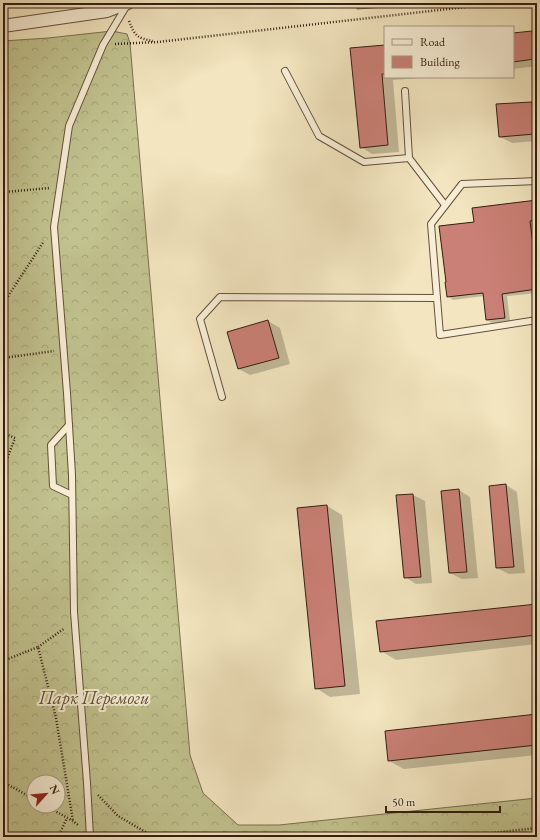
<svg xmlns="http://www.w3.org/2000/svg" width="540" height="840" font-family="'EB Garamond',serif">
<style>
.forest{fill:url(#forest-crowns);stroke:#7b7050;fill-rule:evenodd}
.shadow{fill:#0003}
.building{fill:#ca8076;stroke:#351d11}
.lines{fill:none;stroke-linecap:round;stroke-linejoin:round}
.service-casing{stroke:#644f3c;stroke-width:8}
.minor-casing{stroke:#644f3c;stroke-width:14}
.path{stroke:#351d11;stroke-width:2.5;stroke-dasharray:1 2;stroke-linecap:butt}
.service{stroke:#f7eed5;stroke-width:6}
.minor{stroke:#f7eed5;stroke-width:12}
.labels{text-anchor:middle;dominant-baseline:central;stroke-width:4;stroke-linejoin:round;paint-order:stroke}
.park-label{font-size:18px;font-style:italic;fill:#5f4f36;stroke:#f7eed5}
</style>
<defs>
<pattern id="forest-crowns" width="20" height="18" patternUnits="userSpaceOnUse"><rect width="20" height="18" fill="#c1c28e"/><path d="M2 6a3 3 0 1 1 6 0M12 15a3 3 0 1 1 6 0" fill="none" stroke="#a6a679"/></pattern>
</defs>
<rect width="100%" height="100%" fill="#f2e5bf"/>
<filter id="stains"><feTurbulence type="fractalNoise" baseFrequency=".005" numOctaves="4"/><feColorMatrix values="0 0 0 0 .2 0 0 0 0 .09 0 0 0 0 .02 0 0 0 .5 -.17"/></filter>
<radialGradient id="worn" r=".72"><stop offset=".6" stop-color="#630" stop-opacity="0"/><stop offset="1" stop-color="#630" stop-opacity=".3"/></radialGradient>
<g class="forest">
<path d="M357,3H438L357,9Z"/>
<path d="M112,31L127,34L130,43L190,755L203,793L238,825H279L537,798V837H3V41L48,38ZM34,782H58V806H34Z"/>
</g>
<g class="shadow">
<path d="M3,3H15L3,5Z"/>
<path d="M531,32L537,35V66L513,69V34Z"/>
<path d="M385,46V77H433L393,80L399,152L372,154L361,147Z"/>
<path d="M532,103L537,106V141L512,143L500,137Z"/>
<path d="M537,201V223H535L537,241V293L507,296L510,321L492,323L487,320L484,296L453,300L448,296L475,223Z"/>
<path d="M268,321L280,328L290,364L250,375L239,369Z"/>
<path d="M506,485L517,492L525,573L509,574L497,568Z"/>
<path d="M459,490L470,497L478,578L462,579L450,573Z"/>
<path d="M413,495L425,501L432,583L416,584L405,577L397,496Z"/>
<path d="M327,506L342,515L360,694L330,697L316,688Z"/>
<path d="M537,605V644L396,660L381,651Z"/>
<path d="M537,715V755L404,769L389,761Z"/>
</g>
<g class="building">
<path d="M532,31L535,59L513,62V33Z"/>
<path d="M385,45V74H382L388,145L360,148L350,48Z"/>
<path d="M532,102L535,134L499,137L496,104Z"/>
<path d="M537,200V220L530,221L537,277V289L502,294L505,318L486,320L483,293L447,297L445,282H446L439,226L474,222L472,208Z"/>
<path d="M268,320L279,358L238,369L227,332Z"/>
<path d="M506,484L514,567L496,568L489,486Z"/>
<path d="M459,489L467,572L449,573L441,491Z"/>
<path d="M413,494L421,577L404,578L396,495Z"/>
<path d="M327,505L345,686L315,689L297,508Z"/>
<path d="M537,604V635L380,652L376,621Z"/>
<path d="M537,714V745L388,761L385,731Z"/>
</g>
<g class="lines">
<defs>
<g id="service">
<path d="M285,71L319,136L364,162L409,158"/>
<path d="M405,91L409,158L445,205"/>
<path d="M537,181L462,184L431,224L440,335L537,320"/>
<path d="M222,397L200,319L220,297L437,298"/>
<path d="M69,425L51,445L53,486L72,495"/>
<path d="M90,837L87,783L74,612L72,475L67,393L54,227L69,126L103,45L127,5"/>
</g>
<path id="minor" d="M3,26L107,11L128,3"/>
</defs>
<use href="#service" class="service-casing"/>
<use href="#minor" class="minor-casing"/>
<g class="path">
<path d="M129,21C135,36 137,38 153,41"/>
<path d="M115,44L158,42L501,3"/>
<path d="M3,192L50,188"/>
<path d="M3,304L44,241"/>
<path d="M3,358L54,351"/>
<path d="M3,433L15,438L3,469"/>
<path d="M38,647L65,628"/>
<path d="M3,661L38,647L56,718L73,821"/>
<path d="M3,782L34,799"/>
<path d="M98,795L118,816L154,837"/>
<path d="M46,806L73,821L79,826"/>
<path d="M58,837L67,818"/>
<path d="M456,837L537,828"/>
</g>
<use href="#service" class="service"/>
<use href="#minor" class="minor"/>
</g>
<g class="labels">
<g class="park-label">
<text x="94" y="697">Парк Перемоги</text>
</g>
</g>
<rect width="540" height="840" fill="none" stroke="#f2e5bf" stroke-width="16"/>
<rect x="4" y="4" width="532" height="832" fill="none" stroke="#351d11" stroke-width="2"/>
<rect x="8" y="8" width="524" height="824" fill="none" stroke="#351d11"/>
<rect x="384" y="26" width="130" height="52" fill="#f7eed5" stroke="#a99a87"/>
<rect x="392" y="39" width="20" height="6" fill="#f7eed5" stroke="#a99a87"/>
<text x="420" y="46" font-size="12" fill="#351d11">Road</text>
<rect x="392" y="56" width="20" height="12" fill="#ca8076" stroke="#a99a87"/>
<text x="420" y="66" font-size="12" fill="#351d11">Building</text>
<g transform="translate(46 794) rotate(63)"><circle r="19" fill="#f7eed5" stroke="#a99a87"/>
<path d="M0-3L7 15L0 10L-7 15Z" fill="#8f2418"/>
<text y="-6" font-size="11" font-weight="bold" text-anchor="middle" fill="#351d11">N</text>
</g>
<path d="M386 806v6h114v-6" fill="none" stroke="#351d11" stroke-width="2"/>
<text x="392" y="806" font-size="12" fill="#351d11" stroke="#f7eed5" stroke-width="3" paint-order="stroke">50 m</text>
<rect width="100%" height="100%" filter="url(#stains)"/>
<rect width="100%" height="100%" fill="url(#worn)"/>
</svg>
